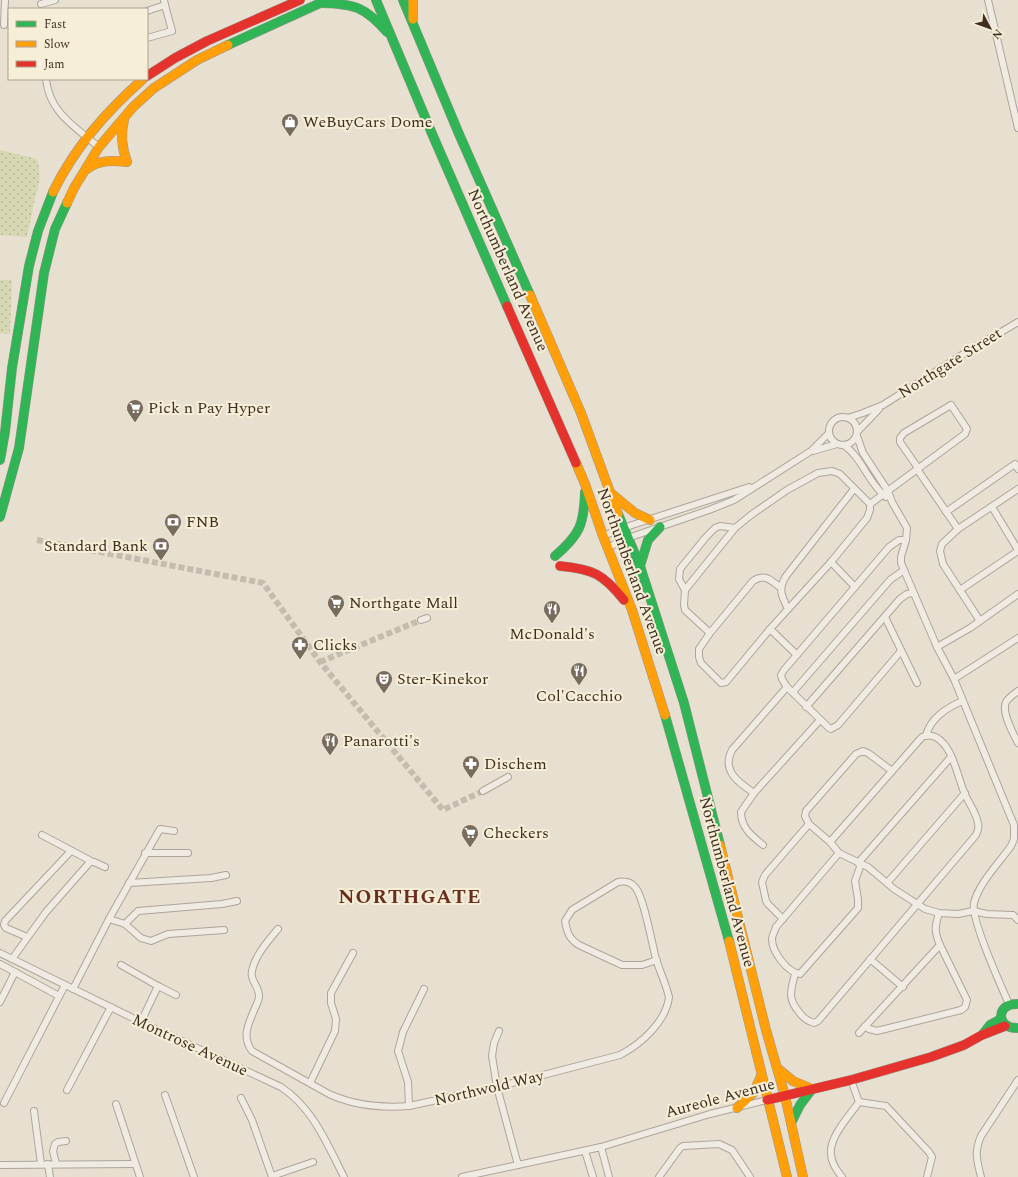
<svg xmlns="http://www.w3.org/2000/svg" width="1018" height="1177" font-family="Spectral,serif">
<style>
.grass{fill:url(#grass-dots)}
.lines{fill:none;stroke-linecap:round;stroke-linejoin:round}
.street-tunnel{stroke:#c5bcae;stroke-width:6;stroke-dasharray:6 3;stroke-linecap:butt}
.street-casing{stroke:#ada599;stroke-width:8}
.fast-casing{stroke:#9c958a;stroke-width:10}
.slow-casing{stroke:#9c958a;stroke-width:10}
.jam-casing{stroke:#9c958a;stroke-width:10}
.street{stroke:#efebe3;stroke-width:6}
.fast{stroke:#30b455;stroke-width:9}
.slow{stroke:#ff9f0a;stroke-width:9}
.jam{stroke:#e5322d;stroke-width:9}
.labels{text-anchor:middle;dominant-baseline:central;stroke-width:4;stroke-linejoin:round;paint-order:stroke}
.poi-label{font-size:16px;fill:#3d2e20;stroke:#f7eed8;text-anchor:start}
.street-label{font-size:16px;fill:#3d2e20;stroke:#f7eed8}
.district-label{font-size:20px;font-weight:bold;letter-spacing:1px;fill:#6b2e1e;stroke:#f7eed8}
</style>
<defs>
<pattern id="grass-dots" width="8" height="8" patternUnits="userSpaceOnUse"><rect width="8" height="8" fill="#d6d7b3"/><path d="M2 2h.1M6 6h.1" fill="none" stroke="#b9b99a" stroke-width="1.8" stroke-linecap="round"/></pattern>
</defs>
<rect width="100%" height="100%" fill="#e7e0d1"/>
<g class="grass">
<path d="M0,150L37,159C42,175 39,184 35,199C32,212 30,224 27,237L0,235Z"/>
<path d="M0,280H12L10,334L0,333Z"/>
</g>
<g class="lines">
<g class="street-tunnel">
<path d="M37,540L263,583L320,662L443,810L483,791"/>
<path d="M320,662L421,620"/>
</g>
<defs>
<g id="street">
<path d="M988,0L1018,128"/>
<path d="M41,4L55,0"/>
<path d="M147,11L165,5L164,0"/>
<path d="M4,25L5,0"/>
<path d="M147,38L172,31L165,5"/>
<path d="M46,79C49,112 75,127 99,147"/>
<circle cx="843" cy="431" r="14"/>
<path d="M848,418L863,413L883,405L962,355L1018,322"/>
<path d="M858,431L879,409"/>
<path d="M857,436L863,453L888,491L892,502L907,528L906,540L901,557V563L937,647L954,679L1014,825V839L1011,846C999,863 979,883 974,903C970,918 1001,986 1009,1004"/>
<path d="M844,445C863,459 868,483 886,497"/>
<path d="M813,451L837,444"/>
<path d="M917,469L958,529"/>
<path d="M870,504L965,434L967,429L951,405L904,433L900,438V442L918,468"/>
<path d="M992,507L1018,550"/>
<path d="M946,512L1015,464L1018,469"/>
<path d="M603,536L623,528L749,487"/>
<path d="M607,548L628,538L709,510L734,500L811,451L829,433"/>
<path d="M831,562L855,587"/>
<path d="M685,590L679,579L680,569L706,537L715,528L720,526L735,528"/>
<path d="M960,590L1018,551"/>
<path d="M788,609C781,595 778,589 786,576L854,489"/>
<path d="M885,617L917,683"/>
<path d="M421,620L427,618"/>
<path d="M980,621L943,564L940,551L942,544L958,529L1018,489"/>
<path d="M770,629L797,655"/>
<path d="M710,633L685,610L684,605L685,590L735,528L751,515L787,490L818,473L832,471L840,474L870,504V510L867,518L831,562L770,629L726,682L721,683L701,663L699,657V649L710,633L753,581C765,573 770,580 780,587"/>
<path d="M937,647L970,628L1018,594"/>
<path d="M901,651L838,725L831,729L829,728L787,687L782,679L781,675L784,670L889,547L899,540H906"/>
<path d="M954,679L1018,638"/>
<path d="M1018,691C1014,694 1009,697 1006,702C1001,712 1013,733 1018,743"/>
<path d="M793,692L890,580L904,570"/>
<path d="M806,707L900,599L907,594L913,593"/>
<path d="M926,736C930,718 947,708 962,701"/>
<path d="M892,771L868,753L863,751L856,754L806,811L805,816L809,824L830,842L839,853L868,867L894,889L925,909L939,913L958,914L973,911L987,914L1013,915L1018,920"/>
<path d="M483,791L508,777"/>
<path d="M754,793C739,783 721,771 732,750L787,687"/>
<path d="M42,835L91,861"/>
<path d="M763,845C752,836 741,828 741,812L754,793L820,720"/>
<path d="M145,853H188"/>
<path d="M839,853L776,927C775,931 772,935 772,939C772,952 787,972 800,974L858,908V899L855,881L861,864"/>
<path d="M858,863L951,757"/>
<path d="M129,883L211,878L226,875"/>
<path d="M887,883L965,793"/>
<path d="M109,919L125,924L138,911L222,904L237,901"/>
<path d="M783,919L768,904L766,901L762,882L765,875L809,824"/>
<path d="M125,924L141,938L151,941L168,934L224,930"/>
<path d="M278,929C269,940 257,953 253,967C248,981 259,984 259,996C259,1000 257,1004 255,1008C249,1023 241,1036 252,1051L329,1094C353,1105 383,1108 409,1106L497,1087L620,1055C641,1044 666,1022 669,997C666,984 660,972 656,959C652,944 644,897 635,887C631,882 624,881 618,882L572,910L565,921C567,932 569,939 579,945L622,965H642L657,960"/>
<path d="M27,937L6,928L4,925L5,921L71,851"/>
<path d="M0,953L141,1022L281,1087C313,1108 327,1144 344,1177"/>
<path d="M12,959L46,912L90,862H94L105,867"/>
<path d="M870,959L903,987"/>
<path d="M0,964L59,996"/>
<path d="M121,965L158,986"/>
<path d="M795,974C791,990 787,998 799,1012C803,1018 807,1021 814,1023L818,1021L976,835C978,831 979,827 978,823C976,812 968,802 964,792C958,777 953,752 942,742C937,736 929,734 922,737L830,842"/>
<path d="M73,989L109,919L160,829L174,831"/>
<path d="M0,1002L15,972"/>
<path d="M141,1022L158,986L176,995"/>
<path d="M865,1026L869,1029L877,1031L961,1010L965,1007L967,1000L940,945"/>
<path d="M499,1031L494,1043L492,1056L497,1087L518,1165"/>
<path d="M859,1033L940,945C934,931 935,926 939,913"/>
<path d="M851,1080L859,1102"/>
<path d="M310,1083L335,1031L336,1019L331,1003V993L353,953"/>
<path d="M67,1090L111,1007"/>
<path d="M165,1095L194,1177"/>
<path d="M241,1098L252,1120L272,1177"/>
<path d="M859,1102L886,1106L929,1152L932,1157L927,1177"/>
<path d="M4,1103L65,985"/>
<path d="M116,1104L140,1177"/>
<path d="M409,1106L408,1082L398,1051L403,1032L424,989"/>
<path d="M34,1111L41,1164"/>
<path d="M601,1147L609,1177"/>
<path d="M585,1151L593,1177"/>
<path d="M48,1164L50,1177"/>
<path d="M56,1164L53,1151L55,1144L58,1142L66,1141"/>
<path d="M0,1165L135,1164"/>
<path d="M272,1176L313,1162"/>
<path d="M462,1177L601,1147L710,1114L767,1100"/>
<path d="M659,1177L680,1148L683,1146L719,1144L732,1150L750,1177"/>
<path d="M842,1177C837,1171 831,1162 831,1154C829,1137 850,1115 859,1102"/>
<path d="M981,1177C977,1161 974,1152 981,1136L1018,1080"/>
</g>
<g id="fast">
<path d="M376,0L433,136L507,306"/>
<path d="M403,0L459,134L530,295"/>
<path d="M322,3C355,4 365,7 387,32"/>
<path d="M228,45L327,0"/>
<path d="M0,460L5,432L12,368L29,266L38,231L53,192"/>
<path d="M618,514L640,566L684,703L720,845"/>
<path d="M0,517L19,448L44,273L55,229L67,203"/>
<path d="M555,556C580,535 584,524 585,492"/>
<path d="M640,566L648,540L660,527"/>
<path d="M665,715L729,941"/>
<path d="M1018,1004C995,1003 996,1029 1018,1028"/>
<path d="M983,1034L990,1025L1001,1019"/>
<path d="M791,1123L800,1105L812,1089"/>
</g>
<g id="slow">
<path d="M413,0V19"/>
<path d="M87,169C99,160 112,160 127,162C122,148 120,135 124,120"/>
<path d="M53,192C75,147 106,112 143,79"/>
<path d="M67,203L74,188L99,147L133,107L154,88L197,60L228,45"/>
<path d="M530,295L581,413L618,514"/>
<path d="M576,463L585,484L603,536L632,610L665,715"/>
<path d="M612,494L635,513L650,520"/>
<path d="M720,845L766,1030L785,1096L803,1177"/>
<path d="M729,941L787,1177"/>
<path d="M777,1068L793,1081L812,1089"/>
<path d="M737,1108L754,1092L761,1076"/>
</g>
<g id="jam">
<path d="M147,76L175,58L207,41L300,0"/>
<path d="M507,306L576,463"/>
<path d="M560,566C593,569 603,574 624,600"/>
<path d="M767,1100L851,1080L931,1057L964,1045L982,1035L1005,1026"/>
</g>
</defs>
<use href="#street" class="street-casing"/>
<use href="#fast" class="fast-casing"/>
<use href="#slow" class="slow-casing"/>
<use href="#jam" class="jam-casing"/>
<use href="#street" class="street"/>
<use href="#fast" class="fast"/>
<use href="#slow" class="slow"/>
<use href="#jam" class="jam"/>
</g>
<defs>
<symbol id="shop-pin" viewBox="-11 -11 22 30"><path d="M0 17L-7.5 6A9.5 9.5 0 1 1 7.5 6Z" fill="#786c5e" stroke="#f7eed8"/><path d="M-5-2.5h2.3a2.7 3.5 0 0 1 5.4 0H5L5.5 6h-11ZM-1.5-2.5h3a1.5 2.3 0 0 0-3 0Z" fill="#fff"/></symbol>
<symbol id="supermarket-pin" viewBox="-11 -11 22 30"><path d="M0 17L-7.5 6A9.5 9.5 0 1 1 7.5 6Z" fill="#786c5e" stroke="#f7eed8"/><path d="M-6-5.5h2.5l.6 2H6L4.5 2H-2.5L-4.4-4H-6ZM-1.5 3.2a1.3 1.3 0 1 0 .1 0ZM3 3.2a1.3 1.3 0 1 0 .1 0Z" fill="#fff"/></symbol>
<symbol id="bank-pin" viewBox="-11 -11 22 30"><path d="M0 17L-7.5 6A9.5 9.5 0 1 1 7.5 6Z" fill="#786c5e" stroke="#f7eed8"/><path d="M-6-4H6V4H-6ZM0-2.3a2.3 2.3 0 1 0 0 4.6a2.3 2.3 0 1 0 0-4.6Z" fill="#fff"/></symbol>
<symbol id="restaurant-pin" viewBox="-11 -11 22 30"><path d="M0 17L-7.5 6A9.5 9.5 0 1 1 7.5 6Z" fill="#786c5e" stroke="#f7eed8"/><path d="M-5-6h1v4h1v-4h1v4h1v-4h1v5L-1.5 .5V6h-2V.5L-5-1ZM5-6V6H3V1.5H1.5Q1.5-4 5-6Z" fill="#fff"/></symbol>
<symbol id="pharmacy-pin" viewBox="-11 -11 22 30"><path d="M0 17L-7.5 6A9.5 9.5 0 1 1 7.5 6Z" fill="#786c5e" stroke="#f7eed8"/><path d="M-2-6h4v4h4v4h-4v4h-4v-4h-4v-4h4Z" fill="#fff"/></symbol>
<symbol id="theatre-pin" viewBox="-11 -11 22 30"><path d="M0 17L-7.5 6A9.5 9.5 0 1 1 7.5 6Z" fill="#786c5e" stroke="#f7eed8"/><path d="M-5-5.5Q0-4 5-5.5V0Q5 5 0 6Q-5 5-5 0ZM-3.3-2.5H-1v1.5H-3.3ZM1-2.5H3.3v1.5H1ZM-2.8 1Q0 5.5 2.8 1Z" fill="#fff"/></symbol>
</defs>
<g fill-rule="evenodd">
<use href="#shop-pin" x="280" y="112" width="20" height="27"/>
<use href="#supermarket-pin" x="125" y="398" width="20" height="27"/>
<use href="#bank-pin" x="163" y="512" width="20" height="27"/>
<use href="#bank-pin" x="151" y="536" width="20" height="27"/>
<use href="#supermarket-pin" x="326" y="593" width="20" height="27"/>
<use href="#restaurant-pin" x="542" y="599" width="20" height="27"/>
<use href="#pharmacy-pin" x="290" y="635" width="20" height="27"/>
<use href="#restaurant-pin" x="569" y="661" width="20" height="27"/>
<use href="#theatre-pin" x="374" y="669" width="20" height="27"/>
<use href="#restaurant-pin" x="320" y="731" width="20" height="27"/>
<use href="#pharmacy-pin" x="461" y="754" width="20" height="27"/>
<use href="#supermarket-pin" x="460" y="823" width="20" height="27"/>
</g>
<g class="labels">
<g class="poi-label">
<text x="303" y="122">WeBuyCars Dome</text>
<text x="148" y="408">Pick n Pay Hyper</text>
<text x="186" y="522">FNB</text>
<text x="148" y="546" text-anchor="end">Standard Bank</text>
<text x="349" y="603">Northgate Mall</text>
<text x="552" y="634" text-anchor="middle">McDonald's</text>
<text x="313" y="645">Clicks</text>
<text x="397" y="679">Ster-Kinekor</text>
<text x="579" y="696" text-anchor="middle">Col'Cacchio</text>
<text x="343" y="741">Panarotti's</text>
<text x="484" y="764">Dischem</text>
<text x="483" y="833">Checkers</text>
</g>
<g class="street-label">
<text transform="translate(508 270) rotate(66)">Northumberland Avenue</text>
<text transform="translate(950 363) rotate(-32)">Northgate Street</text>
<text transform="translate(632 571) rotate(70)">Northumberland Avenue</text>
<text transform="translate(727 882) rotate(75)">Northumberland Avenue</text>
<text transform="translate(190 1045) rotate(25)">Montrose Avenue</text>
<text transform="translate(489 1088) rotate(-13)">Northwold Way</text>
<text transform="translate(720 1098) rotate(-15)">Aureole Avenue</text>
</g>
<g class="district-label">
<text x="410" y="897">NORTHGATE</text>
</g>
</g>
<rect x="8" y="8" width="140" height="72" fill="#f7eed8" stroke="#ada18e"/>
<rect x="16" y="21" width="20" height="6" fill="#30b455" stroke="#ada18e"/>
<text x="44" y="28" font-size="12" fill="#3d2e20">Fast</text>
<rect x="16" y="41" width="20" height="6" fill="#ff9f0a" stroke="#ada18e"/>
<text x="44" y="48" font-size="12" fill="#3d2e20">Slow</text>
<rect x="16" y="61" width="20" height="6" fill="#e5322d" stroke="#ada18e"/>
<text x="44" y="68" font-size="12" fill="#3d2e20">Jam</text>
<g transform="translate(990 28) rotate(131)" stroke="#f7eed8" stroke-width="3" paint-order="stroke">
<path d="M0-3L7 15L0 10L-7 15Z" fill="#3d2e20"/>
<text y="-6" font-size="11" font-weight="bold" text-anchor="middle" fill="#3d2e20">N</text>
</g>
</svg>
